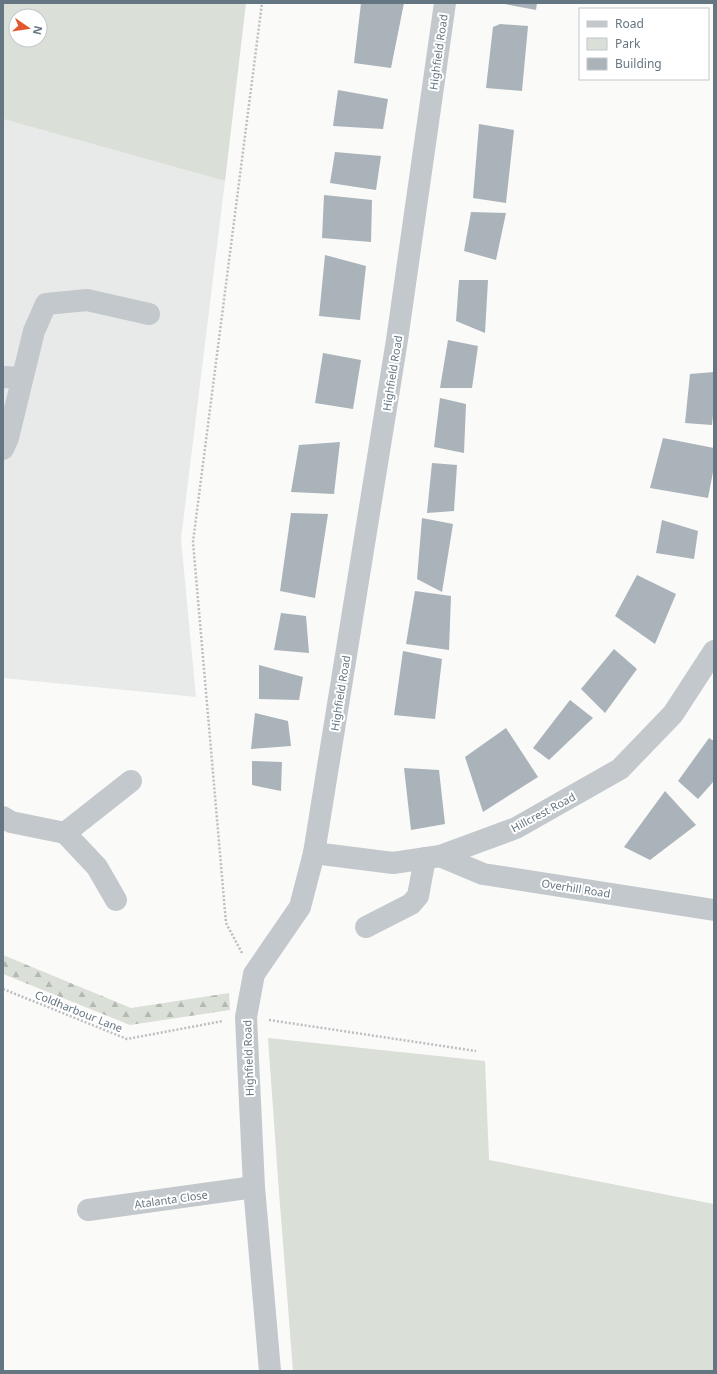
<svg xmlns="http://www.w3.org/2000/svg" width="717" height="1374" font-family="'Noto Sans',sans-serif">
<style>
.built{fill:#e8e9e9}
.green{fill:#dadfd7;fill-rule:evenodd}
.forest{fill:url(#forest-firs)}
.building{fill:#aab3b9}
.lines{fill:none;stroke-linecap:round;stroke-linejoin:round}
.path{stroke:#bbbfc2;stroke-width:2.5;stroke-dasharray:2 2;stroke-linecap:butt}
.minor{stroke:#c3c8cc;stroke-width:22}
.labels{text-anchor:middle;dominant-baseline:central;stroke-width:4;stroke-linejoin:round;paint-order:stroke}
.street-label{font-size:11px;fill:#657683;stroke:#fff}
</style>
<defs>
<pattern id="forest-firs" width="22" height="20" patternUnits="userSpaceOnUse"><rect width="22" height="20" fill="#dadfd7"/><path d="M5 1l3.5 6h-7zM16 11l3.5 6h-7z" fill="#b4b9b4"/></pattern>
</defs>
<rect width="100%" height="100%" fill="#fafaf8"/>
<path class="built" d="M3,119L225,181L181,539L196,697L3,678Z"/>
<g class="green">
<path d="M3,3H246L225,181L3,119ZM16,16H40V40H16Z"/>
<path d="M268,1038L485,1061L489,1160L714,1204V1371H293L279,1192Z"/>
</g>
<path class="forest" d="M3,955L131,1008L229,993L230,1010L130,1025L3,974Z"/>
<g class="building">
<path d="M361,3H404L391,68L354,63Z"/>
<path d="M499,3H537L536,10Z"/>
<path d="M500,24L528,26L522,91L486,88L493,27Z"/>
<path d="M338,90L388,99L383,129L333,126Z"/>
<path d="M479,124L514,130L506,203L473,198Z"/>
<path d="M335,152L381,156L376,190L330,183Z"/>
<path d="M324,195L372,200L371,242L322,238Z"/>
<path d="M471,212L506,213L496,260L464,251Z"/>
<path d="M325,255L366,266L360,320L319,316Z"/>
<path d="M459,280H488L485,333L456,321Z"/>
<path d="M448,340L478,346L472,388H440Z"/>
<path d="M323,353L361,360L353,409L315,403Z"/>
<path d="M714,372V404L712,425L685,423L690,374Z"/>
<path d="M440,398L466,404L464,453L434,447Z"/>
<path d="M663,438L714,448V467L708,498L650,488Z"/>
<path d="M340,442L334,494L291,492L299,445Z"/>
<path d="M432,463L457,465L454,511L427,513Z"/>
<path d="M291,513L328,514L315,598L280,591Z"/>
<path d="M422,518L453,524L442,592L417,579Z"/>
<path d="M662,520L698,531L694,559L656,553Z"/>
<path d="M637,575L676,594L655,644L615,616Z"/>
<path d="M415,591L451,596L449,650L406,644Z"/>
<path d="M281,613L306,616L309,653L274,650Z"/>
<path d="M614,649L637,669L605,713L581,689Z"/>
<path d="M403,651L442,659L435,719L394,715Z"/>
<path d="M259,665L303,677L299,700L259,699Z"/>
<path d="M570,700L593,718L549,760L533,748Z"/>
<path d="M255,713L288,721L291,746L251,749Z"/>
<path d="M506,728L538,777L483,812L465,757Z"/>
<path d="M709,738L714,741V781L698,799L678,781Z"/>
<path d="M252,761L282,762L281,791L252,785Z"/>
<path d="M404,768L439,770L445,824L411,830Z"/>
<path d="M665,791L696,825L650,860L624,847Z"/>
</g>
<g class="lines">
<g class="path">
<path d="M242,953L226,923L193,542L262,3"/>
<path d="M3,989L127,1039L223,1021"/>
<path d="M269,1020L476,1051"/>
</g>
<g class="minor">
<path d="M3,377L22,378"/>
<path d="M3,449L8,438L34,331L46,304L87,300L149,314"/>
<path d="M3,817L11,822L65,833"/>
<path d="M65,833L131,781"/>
<path d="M65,833L97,867L116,900"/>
<path d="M314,853L393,863L440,856L516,828L620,769L673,714L714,651"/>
<path d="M440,856L483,874L714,910"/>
<path d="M366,927L411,904L418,896L425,858"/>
<path d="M88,1210L254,1187"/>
<path d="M270,1371L254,1187L246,1017L254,974L300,907L314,853L397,340L445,3"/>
</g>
</g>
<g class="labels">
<g class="street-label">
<text transform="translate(438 52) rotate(-82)">Highfield Road</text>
<text transform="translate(392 373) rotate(-81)">Highfield Road</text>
<text transform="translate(340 693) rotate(-81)">Highfield Road</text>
<text transform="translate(543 812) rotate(-28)">Hillcrest Road</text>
<text transform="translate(576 888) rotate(9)">Overhill Road</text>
<text transform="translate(79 1011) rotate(22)">Coldharbour Lane</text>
<text transform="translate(248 1058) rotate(-92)">Highfield Road</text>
<text transform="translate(171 1199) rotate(-8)">Atalanta Close</text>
</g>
</g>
<rect width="717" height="1374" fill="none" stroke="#657683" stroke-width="8"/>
<rect x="579" y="8" width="130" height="72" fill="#ffffff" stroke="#c1c8cd"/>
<rect x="587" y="21" width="20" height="6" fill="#c3c8cc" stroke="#c1c8cd"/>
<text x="615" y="28" font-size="12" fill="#657683">Road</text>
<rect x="587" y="38" width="20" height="12" fill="#dadfd7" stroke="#c1c8cd"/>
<text x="615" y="48" font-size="12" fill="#657683">Park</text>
<rect x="587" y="58" width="20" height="12" fill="#aab3b9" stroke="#c1c8cd"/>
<text x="615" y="68" font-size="12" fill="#657683">Building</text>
<g transform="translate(28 28) rotate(103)"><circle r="19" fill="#ffffff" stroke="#c1c8cd"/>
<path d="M0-3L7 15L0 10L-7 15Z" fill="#e4572e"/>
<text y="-6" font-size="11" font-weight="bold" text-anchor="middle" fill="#657683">N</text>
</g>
</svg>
